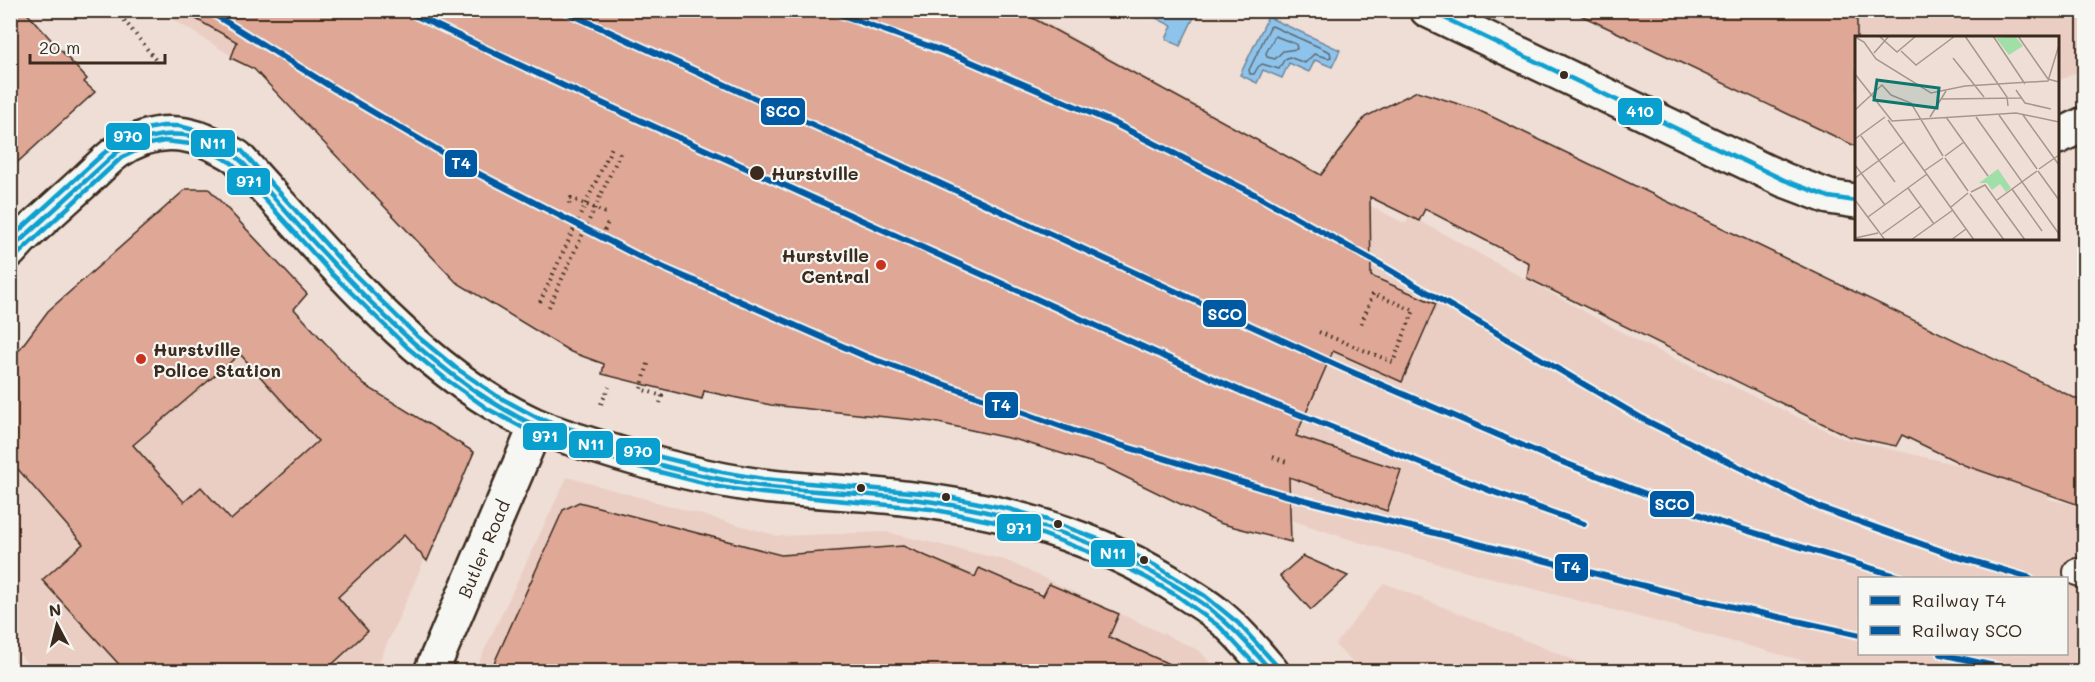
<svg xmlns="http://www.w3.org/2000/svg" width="2095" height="682" font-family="Mali,sans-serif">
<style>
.built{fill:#eacec3;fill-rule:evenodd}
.water{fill:#8ec4ec;stroke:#6d869a;stroke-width:1.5}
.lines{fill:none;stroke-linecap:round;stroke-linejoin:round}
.shore{stroke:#5c6870;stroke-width:1.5}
.building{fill:#dea796;stroke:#3b2a1e;stroke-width:1.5;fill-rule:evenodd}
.service-casing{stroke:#3b2a1e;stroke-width:30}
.minor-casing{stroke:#3b2a1e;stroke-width:38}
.path{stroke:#3b2a1e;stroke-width:4;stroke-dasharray:1.5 4.5;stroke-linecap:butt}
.service{stroke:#f6f6f2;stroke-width:26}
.minor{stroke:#f6f6f2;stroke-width:33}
.bus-1-casing{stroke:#f6f6f2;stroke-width:9}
.bus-2-casing{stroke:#f6f6f2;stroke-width:9}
.bus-3-casing{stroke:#f6f6f2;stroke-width:9}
.bus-4-casing{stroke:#f6f6f2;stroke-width:9}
.bus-1{stroke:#09a0d0;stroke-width:4.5}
.bus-2{stroke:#09a0d0;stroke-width:4.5}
.bus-3{stroke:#09a0d0;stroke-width:4.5}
.bus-4{stroke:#09a0d0;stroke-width:4.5}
.rail-1-casing{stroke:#f6f6f2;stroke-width:10}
.rail-2-casing{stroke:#f6f6f2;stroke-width:10}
.rail-1{stroke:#005aa3;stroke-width:6}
.rail-2{stroke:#005aa3;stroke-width:6}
.bus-dot{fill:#3b2a1e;stroke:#f6f6f2;stroke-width:2}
.poi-dot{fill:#c8321e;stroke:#f6f6f2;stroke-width:2}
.labels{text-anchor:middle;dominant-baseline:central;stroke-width:4.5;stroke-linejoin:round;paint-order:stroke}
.stop-label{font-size:18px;font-weight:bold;fill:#3b2a1e;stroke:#f6f6f2;text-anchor:start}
.poi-label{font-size:18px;font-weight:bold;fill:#3b2a1e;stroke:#f6f6f2;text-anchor:end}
.street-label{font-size:18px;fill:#3b2a1e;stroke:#f6f6f2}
.inset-road{fill:none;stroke:#a7968c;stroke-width:1.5}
.view{fill:#0f766e;fill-opacity:0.15;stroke:#0f766e;stroke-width:3}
.inset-edge{fill:none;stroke:#3b2a1e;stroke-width:3}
.line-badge{stroke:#f6f6f2;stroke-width:2}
.badge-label{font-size:16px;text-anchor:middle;font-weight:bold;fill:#fff}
</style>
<rect width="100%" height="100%" fill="#efded6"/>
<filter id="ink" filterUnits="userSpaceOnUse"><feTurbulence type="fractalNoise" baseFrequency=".0167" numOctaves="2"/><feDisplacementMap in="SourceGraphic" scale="12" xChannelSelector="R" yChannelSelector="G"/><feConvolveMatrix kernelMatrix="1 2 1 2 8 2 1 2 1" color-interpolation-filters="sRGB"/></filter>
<g filter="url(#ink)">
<g class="built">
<path d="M160,11H1025L1321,174L1365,117L1417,91L1472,108L2073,503L2050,495L2048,499L2084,507V671H1842L1361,543L1242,504L386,153ZM1322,175L1409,216L1406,224L1320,180ZM1426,209L1529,263L1527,278L1831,428L1835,420L1857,429L1855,438L1896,446L1902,435L1967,467L1842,438L1640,342L1420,221ZM1860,578H2066V654H1860Z"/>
<path d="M1571,11H2084V69L2058,81V38H1856V145H1850Z"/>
<path d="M67,309L353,379L469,460L375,671H35L11,646V381Z"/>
<path d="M567,477L778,536L886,532L1005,560L1200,651L1217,671L474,672Z"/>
<path d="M1384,583L1601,671H1361L1335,645Z"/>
</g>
<g class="water">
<path d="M1157,10L1197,11L1180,46L1166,39L1172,26L1154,17Z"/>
<path d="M1268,17L1340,50L1332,67L1315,60L1309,72L1289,63L1282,78L1263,70L1257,83L1240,75Z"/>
</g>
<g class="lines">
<g class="shore">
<path d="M1272,26L1330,52L1331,57L1328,58L1314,54L1305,63L1289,57L1284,60L1279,69L1262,64L1258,67L1254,74H1250L1249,70L1270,27Z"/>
<path d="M1275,36L1296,44L1297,49L1283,51L1275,59L1267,57L1266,53Z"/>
</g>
</g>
<g class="building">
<path d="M10,10H24L87,79L84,82L95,92L10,169Z"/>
<path d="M180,10H1018L1321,175L1365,117L1417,91L1478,110L2085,403V507L1964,465L1902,435L1896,446L1848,436L1527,278L1529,263L1425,209L1419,221L1370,197L1371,276L1436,304L1402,382L1333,351L1296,436L1401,470L1387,511L1289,477L1291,542L1219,523L1103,466L1017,440L934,422L771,405L704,391L702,399L602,374L604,364L571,352L456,282L254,69L231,58L237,42Z"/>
<path d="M1570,10H1857V147L1652,49Z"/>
<path d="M186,189H209L307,294L294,309L363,384L474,452L427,561L404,535L338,597L368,631L324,672H126L42,580L83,544L10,460V362L48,311ZM240,354L318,441L231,520L201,487L184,502L133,445Z"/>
<path d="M579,502L781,555L903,546L975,577L979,568L1043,596L1049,584L1119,614L1109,637L1187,672H490L563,510Z"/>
<path d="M1303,556L1348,576L1311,610L1280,576Z"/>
</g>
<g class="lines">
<defs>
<path id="service" d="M2077,572L2084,574"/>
<g id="minor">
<path d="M1427,10L1784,180L1829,197L1856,201"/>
<path d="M2058,137L2084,124"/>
<path d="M10,251L21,239C43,219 64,200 86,180C96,171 106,160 117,152C159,122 197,132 237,157C321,248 420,374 535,425C555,434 577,440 598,447C651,464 706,479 762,486C805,491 850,492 894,497C994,507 1099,535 1183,591C1195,599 1208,606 1218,615C1238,631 1255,652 1272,672"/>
<path id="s1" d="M431,672L536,426"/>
</g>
</defs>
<use href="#service" class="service-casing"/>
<use href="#minor" class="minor-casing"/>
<g class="path">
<path d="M110,10L121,16L158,63"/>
<path d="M569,204L571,198L608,214"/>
<path d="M602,236L608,222"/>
<path d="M540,302L612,147"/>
<path d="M549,307L621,151"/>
<path d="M1319,332L1393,362L1414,310L1373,294L1360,327"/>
<path d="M648,364L641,389L662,396L660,403"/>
<path d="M601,404L609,387"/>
<path d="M1273,457L1289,463"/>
</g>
<use href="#service" class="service"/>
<use href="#minor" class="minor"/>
<defs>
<path id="bus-1" d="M10,250L117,152C157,128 196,128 235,156C244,162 251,172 258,180C274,198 291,217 307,235C374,308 445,383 536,426C558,436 582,442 606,449C656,465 708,479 761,486C819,493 877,493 934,502C1018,515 1099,540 1172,584C1187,593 1203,602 1216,614C1237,631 1254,651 1272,672"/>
<path id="bus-2" d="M16,256L121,158L150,144L164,141L191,144L204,148L232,163L332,274L408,348L447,380L488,409L531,432L636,466L719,487L761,493L931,509L1005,524L1042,534L1113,561L1147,578L1179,597L1220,627L1262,672"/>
<path id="bus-3" d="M10,239L104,153L129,136L146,129L163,126H179L210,134L242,151L343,263L417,336L456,368L497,396L538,418L640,452L722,472L763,479L933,494L1009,509L1047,520L1120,547L1154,565L1205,596L1238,623L1278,667"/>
<path id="bus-4" d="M1428,10L1784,180L1829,197L1856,201"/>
</defs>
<use href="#bus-1" class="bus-1-casing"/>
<use href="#bus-2" class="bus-2-casing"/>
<use href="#bus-3" class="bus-3-casing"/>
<use href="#bus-4" class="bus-4-casing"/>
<use href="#bus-1" class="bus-1"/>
<use href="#bus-2" class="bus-2"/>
<use href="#bus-3" class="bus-3"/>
<use href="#bus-4" class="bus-4"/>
<defs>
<g id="rail-1">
<path d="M207,10L349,98L479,174L644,259L867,357L1074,431L1281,494L1684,596L1860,635"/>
<path d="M404,10L564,86L1243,392L1491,491L1584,524"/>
<path d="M1941,654L2021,672"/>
</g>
<g id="rail-2">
<path d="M562,10L1345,369L1549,457L1719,522L1903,578"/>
<path d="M828,10L962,58L1114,123L1256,195L1376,262L1643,419L1821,508L1955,556L2030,578"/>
</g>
</defs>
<use href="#rail-1" class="rail-1-casing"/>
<use href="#rail-2" class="rail-2-casing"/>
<use href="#rail-1" class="rail-1"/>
<use href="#rail-2" class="rail-2"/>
</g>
</g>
<g class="bus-dot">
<circle cx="1564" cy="75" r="5"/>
<circle cx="757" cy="173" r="8"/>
<circle cx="861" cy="488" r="5"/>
<circle cx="946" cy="497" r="5"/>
<circle cx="1058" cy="524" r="5"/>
<circle cx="1144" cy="560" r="5"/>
</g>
<g class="poi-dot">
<circle cx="881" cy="265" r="6"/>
<circle cx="141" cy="359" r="6"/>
</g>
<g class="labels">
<g class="stop-label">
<text x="771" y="173">Hurstville</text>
</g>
<g class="poi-label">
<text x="869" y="255">Hurstville<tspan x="869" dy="21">Central</tspan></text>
<text x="153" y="349" text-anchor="start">Hurstville<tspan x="153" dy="21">Police Station</tspan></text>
</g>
<g class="street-label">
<text stroke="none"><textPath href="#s1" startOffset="134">Butler Road</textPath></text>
</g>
</g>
<g transform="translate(1855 36)">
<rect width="204" height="204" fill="#efded6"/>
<path d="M160,0L168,10L154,19L141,2ZM143,133L156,152L151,156L145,148L137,154L132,147H124Z" fill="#a0dfa7"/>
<path class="inset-road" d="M24,0L42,16L61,0M110,0L152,61L153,70M138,0L170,48M163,0L193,43L204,46M0,1L9,6L21,23L76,57L110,50L193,45L204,9M46,15L61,29L100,0M19,17L34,0M98,22L129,61M0,38L37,85L161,77L204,86M161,54L170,67L196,73M87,63L166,62M0,74L27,49L36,59L56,67L88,120M144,79L182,133M168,79L204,129M75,81L91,55M91,81L133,140M121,81L204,198M33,84L119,204M6,100L40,146M0,103L30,81M90,120L109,106M90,122L113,155M0,129L30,169M184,133L204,119M69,135L88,122M183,135L204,164M0,142L49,106M53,152L79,188M157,153L187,195M116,156L130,149L170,204M115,158L149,204M0,164L30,204M142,164L182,135M96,171L113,157M13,181L72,138M27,198L66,170M0,202L23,197M56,204L98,174M96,204L111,193"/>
<path class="view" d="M22,44L84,52L82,72L19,64Z"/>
<rect width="204" height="204" class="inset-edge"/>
</g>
<g class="line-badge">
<rect x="1617" y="97" width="46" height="29" rx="6" fill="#09a0d0"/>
<rect x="760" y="97" width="46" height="29" rx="6" fill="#005aa3"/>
<rect x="105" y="122" width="46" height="29" rx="6" fill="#09a0d0"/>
<rect x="190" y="129" width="46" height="29" rx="6" fill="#09a0d0"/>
<rect x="444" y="149" width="34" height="29" rx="6" fill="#005aa3"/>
<rect x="226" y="167" width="45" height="29" rx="6" fill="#09a0d0"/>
<rect x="1202" y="299" width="45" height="29" rx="6" fill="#005aa3"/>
<rect x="984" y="391" width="35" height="28" rx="6" fill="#005aa3"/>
<rect x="522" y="422" width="46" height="29" rx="6" fill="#09a0d0"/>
<rect x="568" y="430" width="46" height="29" rx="6" fill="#09a0d0"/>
<rect x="615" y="437" width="46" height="29" rx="6" fill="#09a0d0"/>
<rect x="1649" y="490" width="46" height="28" rx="6" fill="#005aa3"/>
<rect x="996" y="513" width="46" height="29" rx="6" fill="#09a0d0"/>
<rect x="1090" y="539" width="46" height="29" rx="6" fill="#09a0d0"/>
<rect x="1554" y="553" width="35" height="29" rx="6" fill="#005aa3"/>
</g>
<g class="badge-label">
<text x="1640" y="117">410</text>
<text x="783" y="117">SCO</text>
<text x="128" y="142">970</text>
<text x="213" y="149">N11</text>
<text x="461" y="169">T4</text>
<text x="249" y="187">971</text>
<text x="1225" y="320">SCO</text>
<text x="1001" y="411">T4</text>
<text x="545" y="442">971</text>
<text x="591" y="450">N11</text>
<text x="638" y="457">970</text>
<text x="1672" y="510">SCO</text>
<text x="1019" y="534">971</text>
<text x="1113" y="559">N11</text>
<text x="1571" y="573">T4</text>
</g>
<rect width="2095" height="682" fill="none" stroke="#f6f6f2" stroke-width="36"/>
<rect x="18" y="18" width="2059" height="646" fill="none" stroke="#3b2a1e" stroke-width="2" filter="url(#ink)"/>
<rect x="1858" y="577" width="210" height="78" fill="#f6f6f2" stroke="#aba49d" stroke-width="1.5"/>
<rect x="1870" y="596" width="30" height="9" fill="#005aa3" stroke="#aba49d" stroke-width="1.5"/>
<text x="1912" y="607" font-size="18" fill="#3b2a1e">Railway T4</text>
<rect x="1870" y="626" width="30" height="9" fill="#005aa3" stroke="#aba49d" stroke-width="1.5"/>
<text x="1912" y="637" font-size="18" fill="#3b2a1e">Railway SCO</text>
<g transform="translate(57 625) rotate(353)" stroke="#f6f6f2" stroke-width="4.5" paint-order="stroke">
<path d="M0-4.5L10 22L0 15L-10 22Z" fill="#3b2a1e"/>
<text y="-9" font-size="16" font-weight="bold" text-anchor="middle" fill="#3b2a1e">N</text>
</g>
<path d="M30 54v9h135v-9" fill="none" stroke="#3b2a1e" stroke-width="3"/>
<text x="39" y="54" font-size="18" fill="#3b2a1e" stroke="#f6f6f2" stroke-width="4.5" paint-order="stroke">20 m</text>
</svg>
